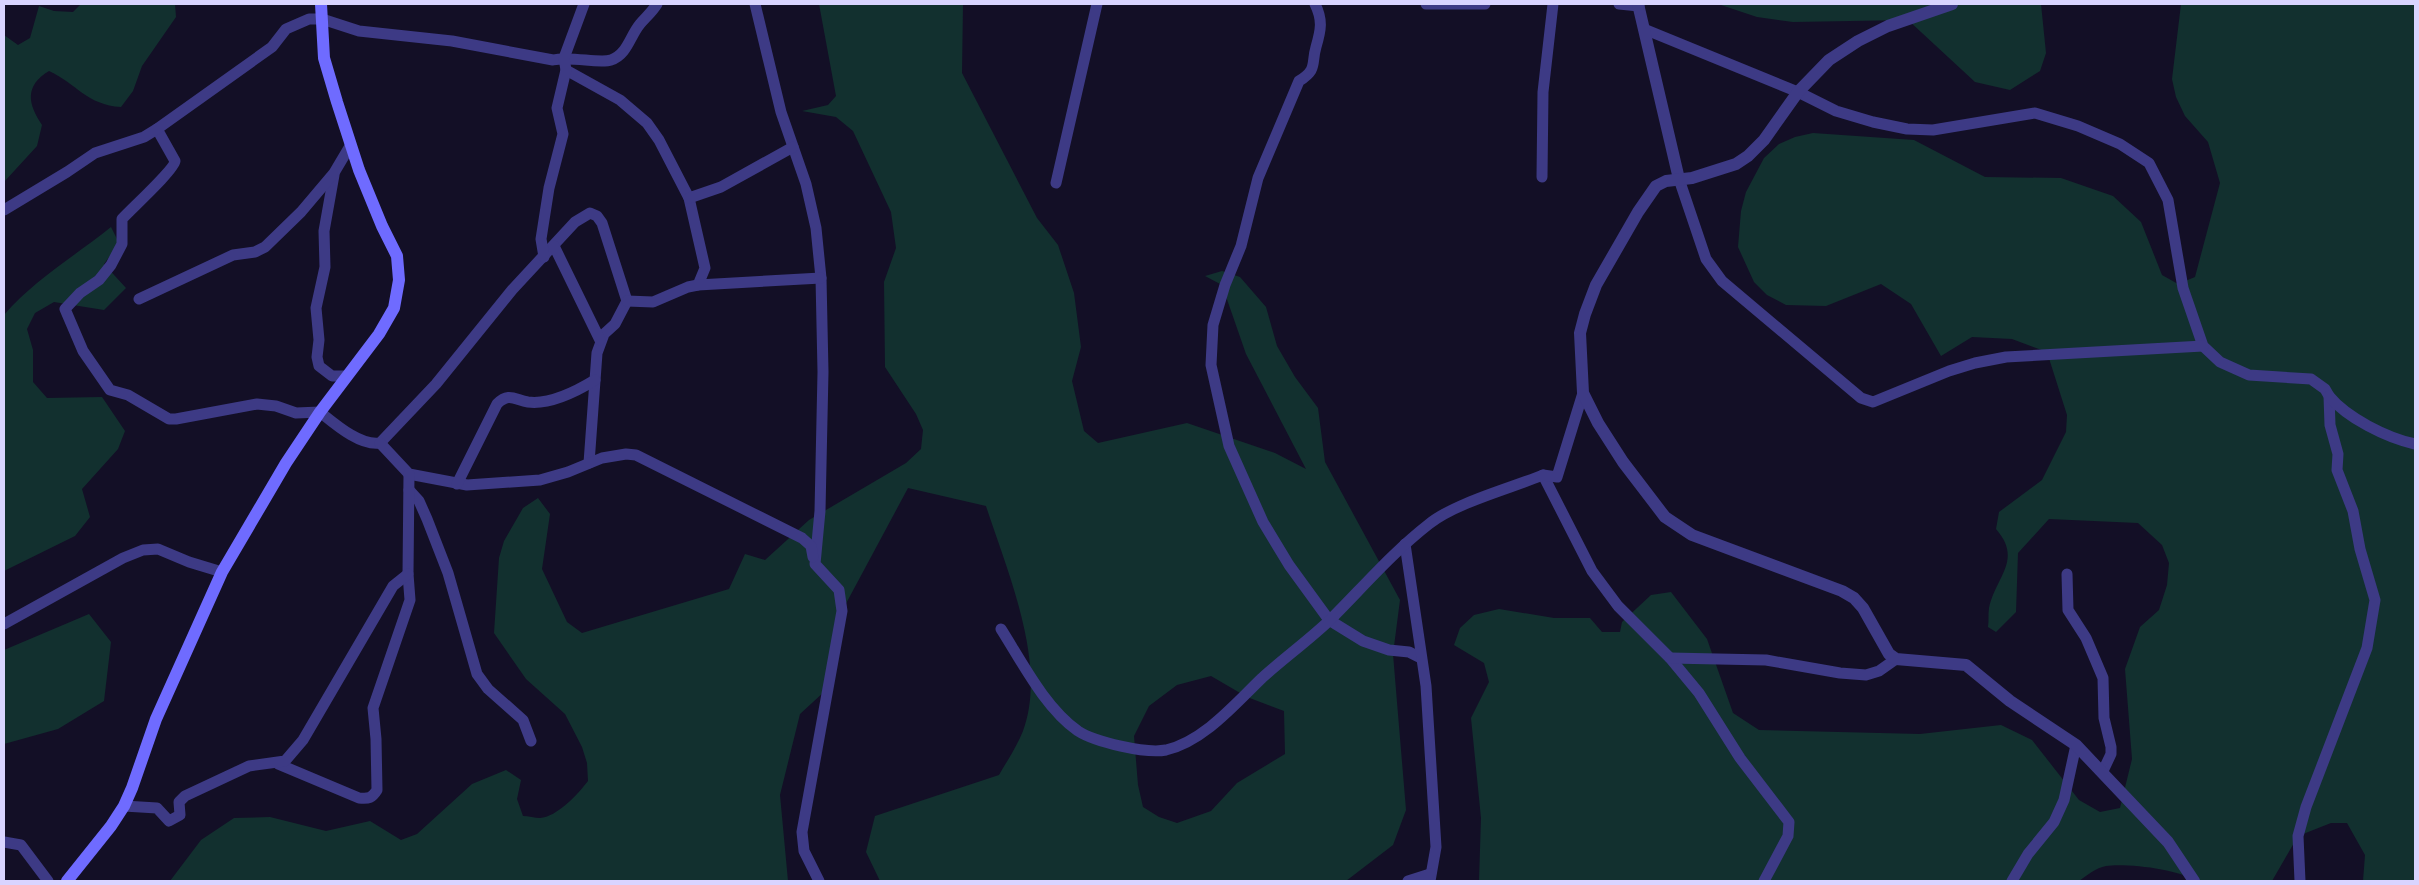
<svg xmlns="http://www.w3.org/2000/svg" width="2419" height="885" font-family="'Roboto Condensed',sans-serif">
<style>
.green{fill:#12302f;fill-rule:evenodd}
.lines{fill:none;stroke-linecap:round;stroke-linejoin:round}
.minor{stroke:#3d3a85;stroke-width:11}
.tertiary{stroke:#3d3a85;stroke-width:12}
.secondary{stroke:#6f6bff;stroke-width:12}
</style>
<rect width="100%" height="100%" fill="#130f26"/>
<g class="green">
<path d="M81,4H175L176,17L142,66L133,91L121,107C87,105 77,84 49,71C24,86 28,104 42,125L37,146L4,182V35L18,45L30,38L39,6L54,11L73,12Z"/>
<path d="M819,4H963L962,73L1037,218L1058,245L1074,293L1081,347L1072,381L1084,431L1098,443L1187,423L1275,453L1306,469L1246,354L1222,285L1205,276L1222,271L1240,277L1266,307L1277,346L1295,377L1318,408L1325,462L1400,600L1393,654L1406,810L1393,845L1346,881H880L866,852L875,816L999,775C1007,761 1017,746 1023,731C1048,664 1007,571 986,506L908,488L842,611L825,691L800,714L780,795L788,881H170L201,840L234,818L270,817L326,831L370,821L401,840L417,834L472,784L506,770L521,780L517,799L523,816C528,816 535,818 540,818C557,817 578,794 588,781L587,763L582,747L565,714L526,679L494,633L499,558L504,541L523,508L538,498L550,514L542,569L567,622L582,633L729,589L745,554L765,560L809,520L906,463L921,449L923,430L916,414L885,367L884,282L896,248L891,212L853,131L836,117L802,111L828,105L836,96ZM1211,676L1247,697L1284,711L1285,754L1237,783L1211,811L1177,823L1159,817L1143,807L1138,785L1134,736L1149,706L1177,685Z"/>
<path d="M1718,4H2041L2046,53L2040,71L2010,90L1975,82L1908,20L1793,22L1757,17Z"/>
<path d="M2181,4H2415V881H2363L2365,855L2347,823H2331L2298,836L2272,881H2194C2181,869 2125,863 2106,866C2096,868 2087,875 2079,881H1479L1481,818L1471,718L1489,682L1484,663L1454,645L1460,628L1474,615L1499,609L1554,618H1590L1602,632H1620L1622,622L1651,595L1671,592L1707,639L1733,713L1759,730L1920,734L2001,725L2032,740L2079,800L2100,812L2120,808L2132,759L2125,669L2140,627L2159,610L2167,585L2169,563L2162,545L2138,523L2049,519L2018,553L2016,612L1996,632L1988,627C1989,621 1988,614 1989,608C1996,576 2023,560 1996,529L1999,512L2042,480L2066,432L2067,415L2047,352L2012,339L1972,337L1941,356L1911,304L1881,284L1826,306L1786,305L1767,295L1754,282L1738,247L1741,211L1746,192L1764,158L1779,144L1795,137L1813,133L1914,140L1985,177L2061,178L2113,196L2141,222L2162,275L2178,284L2195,277L2220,183L2208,142L2185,116L2176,97L2172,79Z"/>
<path d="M111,227L119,243L104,264L126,288L104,310L54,302L35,313L27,329L33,350V382L47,398L102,397L125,431L118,449L82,489L90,517L75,536L4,571V315C34,280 75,256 111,227Z"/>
<path d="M89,614L111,642L104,701L58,729L4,744V650Z"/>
</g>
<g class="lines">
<g class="minor">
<path d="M755,4L781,112L806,184L816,228L821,278L823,372L820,511L815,564L839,590L842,611L802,832L804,851L819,881"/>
<path d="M1315,4C1323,20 1321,30 1316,47C1311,64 1318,69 1299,81L1258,178L1241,246L1225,285L1213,325L1211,365L1229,446L1263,522L1289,565L1329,620L1363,641L1389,650L1409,652L1421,658"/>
<path d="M1426,4H1485"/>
<path d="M1619,4L1639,6"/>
<path d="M1644,29L1798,92L1836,111L1873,122L1907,129L1933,130L2035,113L2078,126L2120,144L2149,163L2168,200L2183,288L2203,346L2220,362L2249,375L2311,379L2325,389L2329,396L2330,425L2338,454L2337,470L2353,511L2360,549L2375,600L2367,648L2306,807L2298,836L2300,881"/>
<path d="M566,70L620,100L647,123L659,140L689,198L705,268L698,285"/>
<path d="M157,129L175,161C174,170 131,209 122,219V244L111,265L99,280L80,293L65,309L83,351L110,390L128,395L169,419H176L257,404L276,406L296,413L320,412C335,424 360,446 380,443L436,384L512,290L575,222L590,213L597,216L602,223L627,301L615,324L604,334L597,353L589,463"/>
<path d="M334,175L324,231L325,267L316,308L319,340L317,357L319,366L332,376H347"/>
<path d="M1542,177L1543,92L1553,4"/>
<path d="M1679,179L1706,259L1722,281L1861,398L1873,402L1949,371L1975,363L2006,357L2203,346"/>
<path d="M1056,183L1097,4"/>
<path d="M689,198L721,187L793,147"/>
<path d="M4,210L67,172L95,153L144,137L157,129L272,47L286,29L309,19H322L359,31L452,41L553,60C571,56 600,64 611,60C627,55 630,36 640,24C646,17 652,12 657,4"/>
<path d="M554,246L600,340"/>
<path d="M544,257L541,239L549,188L563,134L557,108L566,70L564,58L584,4"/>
<path d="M139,299L233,255L255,252L265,247L301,212L334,173L350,146"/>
<path d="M627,301L653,302L688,287L698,285L821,278"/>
<path d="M2329,396C2347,418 2387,438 2415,444"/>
<path d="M380,443L409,474L467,485L540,480L568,472L602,458L626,454L636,455L802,538L811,546L813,557"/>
<path d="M1543,475L1592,571L1618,606L1670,658L1699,693L1740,758L1789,822L1788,836L1764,881"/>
<path d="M457,484L497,404C509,392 515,400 528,402C551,405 577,391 595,380"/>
<path d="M409,490L419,501L427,519L448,573L477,674L488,689L523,720L531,741"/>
<path d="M1405,544L1426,686L1436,847L1430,881"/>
<path d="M2067,574L2068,610L2086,638L2103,678L2104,718L2111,747V754L2103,771"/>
<path d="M4,624L123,558L143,550L158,549L189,562L222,572"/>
<path d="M1001,629C1022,662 1045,708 1078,731C1095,742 1146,754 1166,750C1204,741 1235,704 1262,678C1284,658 1309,640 1331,619C1363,587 1393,552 1429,524C1455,503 1511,488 1543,475L1557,477L1583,393"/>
<path d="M1670,658L1766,660L1840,673L1866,675L1879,671L1896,659"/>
<path d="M278,764L359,798C369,799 372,798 377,790L376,739L373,708L410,600L408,574L409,474"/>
<path d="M124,806L157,808L169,821L180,815L179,802L185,796L249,766L285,761L303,740L393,586L408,574"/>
<path d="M4,842L21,845L48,881"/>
<path d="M1408,881L1430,874"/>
<path d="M2012,881L2028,854L2054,822L2064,800L2076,745"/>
</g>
<g class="tertiary">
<path d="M1638,4L1679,179"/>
<path d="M1952,4L1888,26L1858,41L1829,60L1798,92L1764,140L1748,156L1736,164L1692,178L1666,181L1656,186L1638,212L1596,285L1585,314L1580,333L1583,393L1598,423L1623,462L1665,517L1692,535L1842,591L1854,598L1863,608L1889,654L1896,659L1966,665L2010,701L2076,745L2168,842L2194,881"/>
</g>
<path class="secondary" d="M67,881L111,826L124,806L132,788L156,719L222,572L286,463L320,412L379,334L394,308L399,280L397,256L382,226L359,170L337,102L324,58L321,4"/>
</g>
<rect width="2419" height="885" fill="none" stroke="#d9d4ff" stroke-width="10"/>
</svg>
